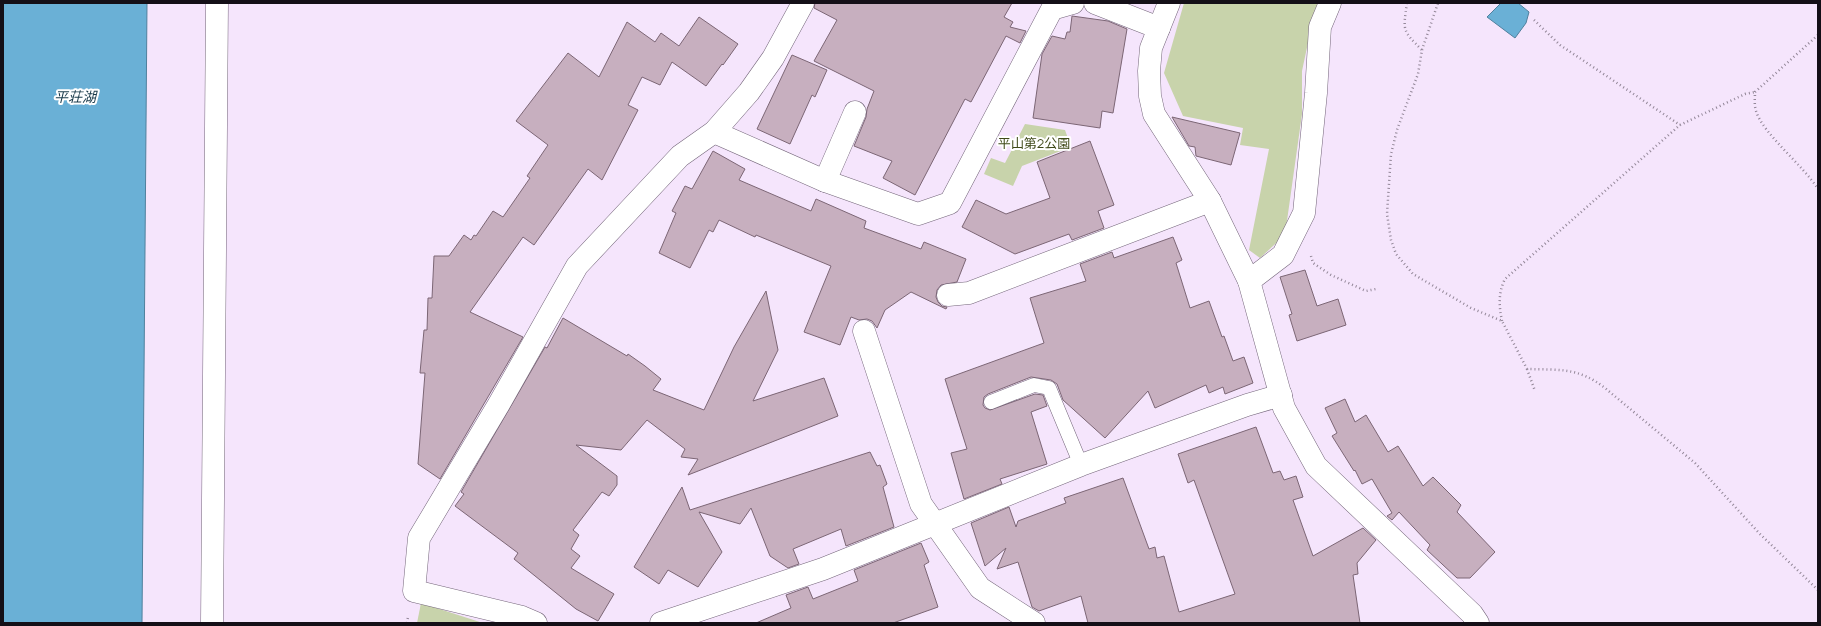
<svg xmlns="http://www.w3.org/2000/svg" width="1821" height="626" font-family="Manrope,'Noto Sans JP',sans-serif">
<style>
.green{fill:#c8d3ab}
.water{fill:#6ab0d6;stroke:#50809d}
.building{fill:#c7afbf;stroke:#7c6675}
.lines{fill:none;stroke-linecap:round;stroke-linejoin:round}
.service-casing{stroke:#74667a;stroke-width:15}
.minor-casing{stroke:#74667a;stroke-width:23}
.path{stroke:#938798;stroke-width:2.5;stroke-dasharray:1 3;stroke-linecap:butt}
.service{stroke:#fff;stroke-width:14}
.minor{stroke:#fff;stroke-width:22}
.labels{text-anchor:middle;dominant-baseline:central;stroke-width:4;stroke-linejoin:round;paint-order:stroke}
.park-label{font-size:13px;fill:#3f4918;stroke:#fff}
.water-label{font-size:14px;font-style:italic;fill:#173848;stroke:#fff}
</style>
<rect width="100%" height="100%" fill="#f5e5fc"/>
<g class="green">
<path d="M1184,3H1320L1312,24L1302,71V114L1285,235L1260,258L1249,250L1269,149L1240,145L1243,128L1183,116L1164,73Z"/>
<path d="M1025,124L1065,130L1071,147L1022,166L1013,186L984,174L991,158L1005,163Z"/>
<path d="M421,603L483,623H417Z"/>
</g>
<g class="water">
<path d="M3,3H147L142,623H3Z"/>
<path d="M1501,3H1518L1529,12L1526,23L1515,38L1487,17Z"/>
</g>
<g class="building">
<path d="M815,3H1012L1004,17L1013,22L1010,27L1026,31L1020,43L1006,36L971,102L965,99L915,195L883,178L892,161L854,146L866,117L867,109L874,91L814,61L837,20L814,8Z"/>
<path d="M1072,16L1108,21L1127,29L1113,113L1102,111L1100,128L1033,118L1042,54L1052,36L1065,39L1067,32H1070Z"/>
<path d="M699,17L738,44L723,65L722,64L706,86L672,62L660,85L642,77L628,105L638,110L602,180L588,169L534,245L523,237L470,312L523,337L440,479L418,464L425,373H420L424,330H427L428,298H432L434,256H449L464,235L471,240L474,235L476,236L493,211L503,217L530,178L527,176L548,145L516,121L568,53L599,77L627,22L655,42L661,33L679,46Z"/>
<path d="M792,55L827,70L815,97L812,95L790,144L757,129Z"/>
<path d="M1172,117L1240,133L1231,165L1196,156L1195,147L1189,146Z"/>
<path d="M1090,141L1114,205L1098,211L1104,228L1072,240L1069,234L1015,254L962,227L976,200L1006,214L1050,198L1037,162Z"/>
<path d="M713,151L745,169L739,180L811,211L816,199L866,221L864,228L921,249L924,242L966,259L957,282L941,285L937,290L936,297L938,302L942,306L947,307L946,309L911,292L885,310L877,328L872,321L867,319L859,320L851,317L840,345L804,332L831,266L756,235L755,237L719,220L713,232L709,230L690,268L659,253L676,213L672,211L685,186L692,189Z"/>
<path d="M1173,237L1182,260L1176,263L1190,308L1209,301L1222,337L1224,336L1233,361L1244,357L1253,383L1225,394L1223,387L1209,393L1206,385L1155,408L1148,391L1105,438L1063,400L1057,384L1051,380L1031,377L988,394L984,397L983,405L985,408L990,410L1035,394L1043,395L1047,406L1031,412L1047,464L1000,479L1002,484L964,499L951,453L967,449L945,379L1044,343L1030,298L1086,281L1080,264L1112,252L1114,258Z"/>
<path d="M1305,270L1317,306L1338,299L1346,325L1297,341L1289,315L1292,314L1280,277Z"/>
<path d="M766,291L778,350L753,401L824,378L838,416L688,475L698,459L681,457L685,449L647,420L621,450L576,445L617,476V485L609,496L602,492L573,530L579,535L571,549L580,556L571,568L614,594L598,621L576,609L514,559L518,553L455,506L464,494L461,492L545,347L547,348L563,318L627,356L628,354L645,366L661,379L653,390L704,410L734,347Z"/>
<path d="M1345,399L1355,422L1366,415L1388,452L1398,446L1423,486L1433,477L1461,505L1457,512L1495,552L1470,578H1457L1427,550L1430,545L1399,512L1392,520L1387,516L1392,513L1372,479L1362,484L1355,470L1354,471L1332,436L1337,433L1325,408Z"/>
<path d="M1256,427L1273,473L1280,471L1284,480L1296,476L1303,497L1293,500L1313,556L1363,528L1376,540L1357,563L1358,574L1353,575L1360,623H1088L1081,596L1039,611L1032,607L1018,562L997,569L1006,548L985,566L971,523L1009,507L1016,527L1018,521L1066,503L1064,498L1123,478L1149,549L1155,547L1157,558L1164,556L1179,612L1235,594L1194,480L1188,483L1178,454Z"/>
<path d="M870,452L877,466L880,465L887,484L883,487L894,527L846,546L841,529L793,549L799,564L788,568L770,556L751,508L740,524L699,512L722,552L698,587L668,570L659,584L634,567L682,487L690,510Z"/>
<path d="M921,543L929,562L924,565L938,607L893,623H756L791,608L786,595L808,587L813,599L858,581L854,570Z"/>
</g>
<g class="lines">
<defs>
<path id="service" d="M991,402L1034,385L1049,388L1081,465"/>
<g id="minor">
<path d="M1095,3L1159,28"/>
<path d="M1169,3L1151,48L1149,71L1150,96L1154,114L1210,201L1249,281L1284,408L1316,466L1472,614L1478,623"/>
<path d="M714,132L825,181L918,214L950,203L1052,9L1073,3"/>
<path d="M825,181L855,112"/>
<path d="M1249,281L1283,255L1304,213L1316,93L1320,27L1330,3"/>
<path d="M948,295L969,293L1210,201"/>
<path d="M864,331L921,504L980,588L1034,623"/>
<path d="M212,623L217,3"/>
<path d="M536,623L522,617L414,591L419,538L499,404L577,266L680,156L714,132L749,92L773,58L803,3"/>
<path d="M661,623L823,569L1081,465L1247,405L1281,395"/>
</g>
</defs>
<use href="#service" class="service-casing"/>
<use href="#minor" class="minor-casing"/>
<g class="path">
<path d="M1407,3C1403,31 1402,30 1422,50L1418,74L1397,130L1391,154L1387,214L1391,240L1396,254L1413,274L1471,308L1502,321L1527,369C1559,370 1578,367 1605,388L1695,463L1759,533L1818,590"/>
<path d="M1534,20L1560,45L1680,125"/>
<path d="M1818,35L1755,92C1755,98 1754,104 1756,111C1763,134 1803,165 1818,189"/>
<path d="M1422,50L1438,3"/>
<path d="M1311,256L1313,263L1331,275L1366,291L1376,289"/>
<path d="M1502,321C1499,306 1498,293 1505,279L1680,125L1745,94L1755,92"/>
<path d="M1527,369L1535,391"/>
<path d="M407,623L408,617"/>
</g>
<use href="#service" class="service"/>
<use href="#minor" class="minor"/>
</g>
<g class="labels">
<g class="park-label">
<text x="1034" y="143">平山第2公園</text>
</g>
<g class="water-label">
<text x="75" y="96">平荘湖</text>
</g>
</g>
<rect width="1821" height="626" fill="none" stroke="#140f17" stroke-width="8"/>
</svg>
